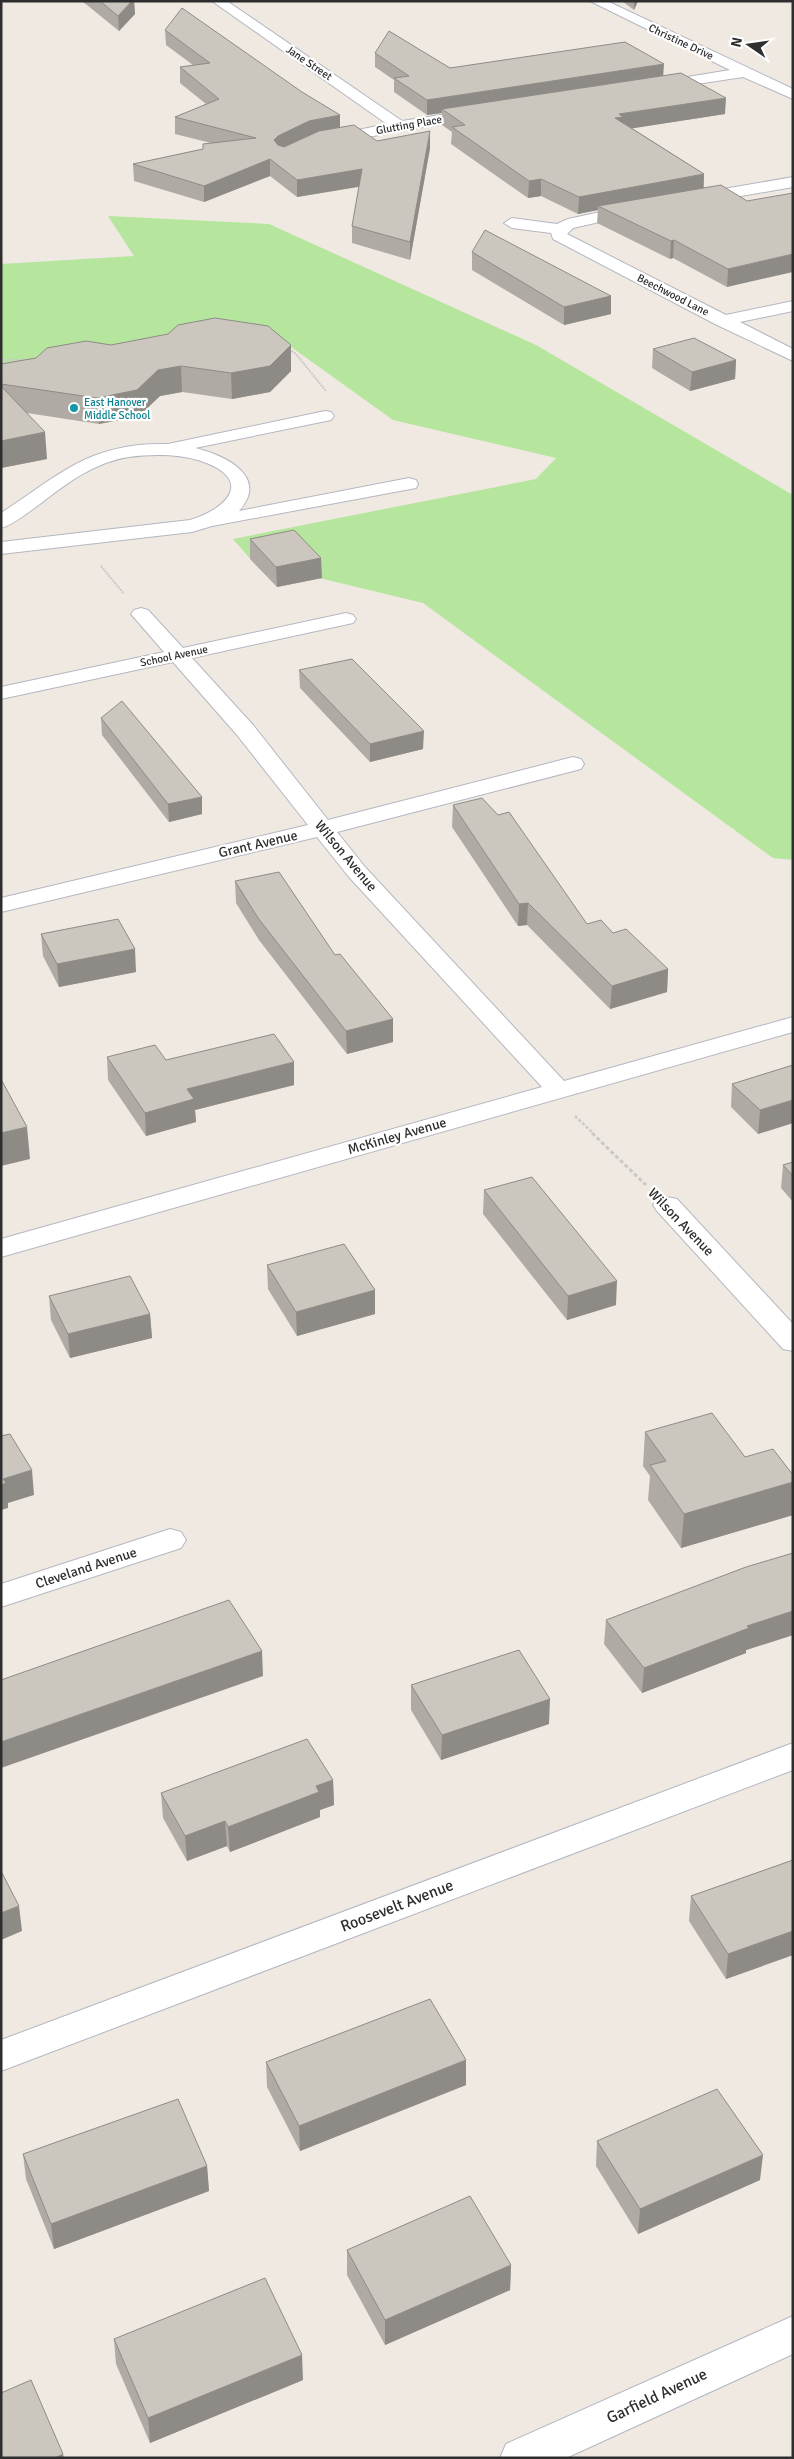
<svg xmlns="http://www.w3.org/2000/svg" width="794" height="2459" font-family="Signika,sans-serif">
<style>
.green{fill:#b6e59e}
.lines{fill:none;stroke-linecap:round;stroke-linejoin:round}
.minor-casing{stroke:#b4b7c1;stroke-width:2}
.path-far2{stroke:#c9c9c9;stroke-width:2;stroke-dasharray:2 1;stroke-linecap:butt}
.path-far1{stroke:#c9c9c9;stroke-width:2.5;stroke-dasharray:3 2;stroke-linecap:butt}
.path{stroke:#c9c9c9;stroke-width:3;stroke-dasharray:4 2.5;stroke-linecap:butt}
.minor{fill:#fff;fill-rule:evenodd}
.wall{fill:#afaba4}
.shaded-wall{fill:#8e8b86}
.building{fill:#cbc7bf;stroke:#8e8b86}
.culture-dot{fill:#0f9aa8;stroke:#fff;stroke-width:2}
.labels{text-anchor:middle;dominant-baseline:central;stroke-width:4.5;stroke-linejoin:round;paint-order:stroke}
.far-street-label{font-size:11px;fill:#2e2e2e;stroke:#fff}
.far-culture-label{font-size:11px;fill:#0d838f;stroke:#fff;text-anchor:start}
.street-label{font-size:14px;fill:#2e2e2e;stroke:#fff}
.near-street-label{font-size:16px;fill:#2e2e2e;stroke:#fff}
</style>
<rect width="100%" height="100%" fill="#efe9e1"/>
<path class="green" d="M108,216L269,224L536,345L793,495V860L773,858L423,603L253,562L233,539L536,479L556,458L393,420L280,339L1,383V264L134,256Z"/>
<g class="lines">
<defs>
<g id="minor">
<path d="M212,1H227L402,121L479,109L486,113L479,117L329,144L324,143L322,140L324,137L387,124Z"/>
<path d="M590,1H607L793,89V99L743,77L657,90L652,89L650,86L657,82L730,70Z"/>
<path d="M793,177V187L695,204L687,199L695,194Z"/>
<path d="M633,205L641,210L639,213L573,228L567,234L726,315L793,301V311L740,322L793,349V361L717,325L553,239L551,233L512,228L504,223L512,218L557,224L568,219Z"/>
<path d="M325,411L331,412L334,416L331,420L195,448C224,455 270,476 239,511L409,478L416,480L418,484L416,488L212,526L192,532L1,554V542L190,520C229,508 254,479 201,461C179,454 152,454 129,457C95,462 67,483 40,504C28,512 15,524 1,528V513C61,474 90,442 168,444Z"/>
<path d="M141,608L148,610L183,648L346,613L353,615L356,619L353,623L192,658L253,725L328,820L573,757L581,759L584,764L581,769L337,832L365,867L564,1081L793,1017V1032L1,1257V1239L542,1087L349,877L317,837L1,912V898L308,825L237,735L173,662L1,699V687L164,652L131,614L134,610Z"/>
<path d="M667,1197L677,1199L793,1324V1351L783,1349L657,1211L653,1205L657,1199Z"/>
<path d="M170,1529L181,1532L186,1540L181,1548L1,1607V1584Z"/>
<path d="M793,1743V1770L1,2071V2040Z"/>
<path d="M793,2316V2354L566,2458H500L506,2444Z"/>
</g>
</defs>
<use href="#minor" class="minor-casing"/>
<g class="path-far2">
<path d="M289,349L296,354L326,391"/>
<path d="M1,360H28"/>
<path d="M101,566L124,594"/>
</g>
<path class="path-far1" d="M575,1116L594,1134"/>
<path class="path" d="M592,1133L646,1185"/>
<use href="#minor" class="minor"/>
</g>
<g class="wall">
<path d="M82,1H134L135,14L119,31Z"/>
<path d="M622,1H638L634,10Z"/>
<path d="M165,30L340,127L377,141L430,148L410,260L352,243V226L359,187L297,197L270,176L204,202L134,181L133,164L203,149V144L211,143L175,134V117L206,104L180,83V67L193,65L166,45Z"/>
<path d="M375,53L450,68L663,75L725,114L632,128L704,174V188L747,201L727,287L673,258L670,259L597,223L598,210L578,214L541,196L528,198L451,144L452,132L442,125V113L427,115L394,92V80L375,67Z"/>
<path d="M472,252L611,296V314L564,325L472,270Z"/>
<path d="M111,345H291V371L270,392L232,399L182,392L160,396L139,416L99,424L27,413L47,459L1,468V364Z"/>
<path d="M653,349L736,360L735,379L690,391L652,368Z"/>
<path d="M250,539L322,578L277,587L250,559Z"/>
<path d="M299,670L423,749L370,762L300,688Z"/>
<path d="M101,718L202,797V814L169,822L102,735Z"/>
<path d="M453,805L587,924L613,933L668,969L667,992L610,1009L527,925L518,926L452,827Z"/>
<path d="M235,881L335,955L393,1019V1042L347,1054L259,940L236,903Z"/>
<path d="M41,934L136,972L59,987L43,956Z"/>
<path d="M107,1057L166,1060L294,1062V1085L195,1110L196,1122L146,1136L108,1080Z"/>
<path d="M793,1065V1123L758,1134L731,1107L732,1084Z"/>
<path d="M793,1162V1202L781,1188L783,1165Z"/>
<path d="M484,1190L616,1305L567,1320L483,1214Z"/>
<path d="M267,1265L375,1314L297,1336L268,1289Z"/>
<path d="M49,1296L150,1314L152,1338L70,1358L51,1320Z"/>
<path d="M645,1432L745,1457L793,1475V1515L681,1548L648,1500L650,1476L643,1466Z"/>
<path d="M793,1553V1635L746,1650V1653L642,1693L604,1644L606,1620Z"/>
<path d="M411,1685L549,1724L441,1760L411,1710Z"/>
<path d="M333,1780L334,1805L320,1810V1817L230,1852L227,1846L187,1861L163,1818L161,1793Z"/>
<path d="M793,1860V1955L726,1979L689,1921L691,1896Z"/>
<path d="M266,2062L466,2085L300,2151L267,2087Z"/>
<path d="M597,2141L760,2180L638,2234L596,2166Z"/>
<path d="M23,2154L207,2166L209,2191L54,2249L26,2179Z"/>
<path d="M347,2250L511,2265L510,2290L385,2345L347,2275Z"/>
<path d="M114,2339L303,2380L150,2443L116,2364Z"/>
</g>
<g class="shaded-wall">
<path d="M132,1H134L135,14L119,31L118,16Z"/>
<path d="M634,1H638L634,10Z"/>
<path d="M664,64L663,79L442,109V113L427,115V100Z"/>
<path d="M726,98L725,114L622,130L615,118L619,114Z"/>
<path d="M340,115V131L278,152L274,140L278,136L309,121Z"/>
<path d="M430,131V148L410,260V242Z"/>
<path d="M270,159V176L204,202V186Z"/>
<path d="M362,169V186L297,197V180Z"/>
<path d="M704,174L703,191L598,206V210L578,214L579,197Z"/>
<path d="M541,179V196L528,198L529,181Z"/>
<path d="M674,240L673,258L670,259L671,241Z"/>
<path d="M793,254V272L727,287L728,269Z"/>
<path d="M611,296V314L564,325V307Z"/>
<path d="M291,345V371L270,392L232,399L231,373Z"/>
<path d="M736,360L735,379L690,391L692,372Z"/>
<path d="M181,366L182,392L160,396L139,416L99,424L97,398L158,370Z"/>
<path d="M45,432L47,459L1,468V441Z"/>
<path d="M321,558L322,578L277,587L276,567Z"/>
<path d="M424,731L423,749L370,762V744Z"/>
<path d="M202,797V814L169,822L168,804Z"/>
<path d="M528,903L527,925L518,926L519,904Z"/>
<path d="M135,949L136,972L59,987L57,964Z"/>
<path d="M668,969L667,992L610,1009L612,986Z"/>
<path d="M393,1019V1042L347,1054L346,1031Z"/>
<path d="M294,1062V1085L195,1110L196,1122L146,1136L145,1113L187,1089Z"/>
<path d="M793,1100V1123L758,1134L760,1110Z"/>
<path d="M27,1127L30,1159L1,1166V1133Z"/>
<path d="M617,1281L616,1305L567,1320L568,1296Z"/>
<path d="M375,1290V1314L297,1336L296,1312Z"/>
<path d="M150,1314L152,1338L70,1358L68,1334Z"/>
<path d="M32,1470L34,1495L8,1503V1508L1,1510V1485L3,1479Z"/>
<path d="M793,1482V1515L681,1548L684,1514Z"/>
<path d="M793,1611V1635L746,1650V1653L642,1693L644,1668L747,1626Z"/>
<path d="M262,1651L263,1676L1,1768V1742Z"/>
<path d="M550,1699L549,1724L441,1760L442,1735Z"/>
<path d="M333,1780L334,1805L320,1810V1817L230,1852L228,1827L316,1786Z"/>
<path d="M225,1821L227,1846L187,1861L185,1836Z"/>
<path d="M19,1906L22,1931L1,1940V1913Z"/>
<path d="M793,1931V1955L726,1979L728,1954Z"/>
<path d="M466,2060V2085L300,2151L299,2126Z"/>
<path d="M763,2155L760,2180L638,2234L640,2209Z"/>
<path d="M207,2166L209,2191L54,2249L51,2224Z"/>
<path d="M511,2265L510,2290L385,2345V2320Z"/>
<path d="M302,2355L303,2380L150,2443L148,2418Z"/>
<path d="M63,2454L64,2458H55Z"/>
</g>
<g class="building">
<path d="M100,1H132L118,16Z"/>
<path d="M182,8L302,92L340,115L309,121L278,136L274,140L278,145L284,147L319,131L354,125L377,141L430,131L410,242L352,226L362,169L297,180L270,159L204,186L133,164L203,149V144L256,138L175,117L219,99L180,67L210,63L165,30Z"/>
<path d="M389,31L450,68L625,42L664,64L427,100L394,78L409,76L375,53Z"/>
<path d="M681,73L726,98L619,114L623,117L615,118L704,174L579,197L541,179L529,181L452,127L465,125L442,109Z"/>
<path d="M721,185L747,201L793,193V254L728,269L674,240L671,241L598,206Z"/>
<path d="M485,230L611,296L564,307L472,252Z"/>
<path d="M215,318L268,326L291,345L270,366L231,373L181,366L158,370L137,390L97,398L1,384V364L36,358L47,348L86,341L111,345L168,334L178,325Z"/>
<path d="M694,338L736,360L692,372L653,349Z"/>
<path d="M1,386L45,432L1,441Z"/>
<path d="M294,530L321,558L276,567L250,539Z"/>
<path d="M352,659L424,731L370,744L299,670Z"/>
<path d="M122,701L202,797L168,804L101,718Z"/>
<path d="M482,798L498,815L509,812L587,924L601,920L613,933L626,929L668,969L612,986L528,903L519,904L453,805Z"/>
<path d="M279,872L335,955L340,954L393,1019L346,1031L258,918L235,881Z"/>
<path d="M118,919L135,949L57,964L41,934Z"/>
<path d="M274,1034L294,1062L187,1089L194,1099L145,1113L107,1057L155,1045L166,1060Z"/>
<path d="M793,1065V1100L760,1110L732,1084Z"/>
<path d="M1,1081H2L27,1127L1,1133Z"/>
<path d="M793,1162V1176L783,1165Z"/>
<path d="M532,1177L617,1281L568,1296L484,1190Z"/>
<path d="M344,1244L375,1290L296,1312L267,1265Z"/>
<path d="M130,1276L150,1314L68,1334L49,1296Z"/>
<path d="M712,1413L745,1457L773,1449L793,1475V1482L684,1514L650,1465L666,1461L645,1432Z"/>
<path d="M10,1434L32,1470L3,1479L6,1483L1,1485V1436Z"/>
<path d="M793,1553V1611L747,1626L749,1628L644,1668L606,1620L746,1567Z"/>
<path d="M229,1600L262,1651L1,1742V1680Z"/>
<path d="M519,1650L550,1699L442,1735L411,1685Z"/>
<path d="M307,1739L333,1780L316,1786L319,1792L228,1827L225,1821L185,1836L161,1793Z"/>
<path d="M793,1860V1931L728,1954L691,1896Z"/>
<path d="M1,1871L19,1906L1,1913Z"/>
<path d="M430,1999L466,2060L299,2126L266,2062Z"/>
<path d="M717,2089L763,2155L640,2209L597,2141Z"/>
<path d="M178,2099L207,2166L51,2224L23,2154Z"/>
<path d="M470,2196L511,2265L385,2320L347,2250Z"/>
<path d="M265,2278L302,2355L148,2418L114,2339Z"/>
<path d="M31,2380L63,2454L55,2458H1V2393Z"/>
</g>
<circle class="culture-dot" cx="74" cy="408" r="5"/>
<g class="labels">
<g class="far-street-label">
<text transform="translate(681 42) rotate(25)">Christine Drive</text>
<text transform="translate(309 63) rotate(34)">Jane Street</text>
<text transform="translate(409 125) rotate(-10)">Glutting Place</text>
<text transform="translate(673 295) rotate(27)">Beechwood Lane</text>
<text transform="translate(174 656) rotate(-12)">School Avenue</text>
</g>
<g class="far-culture-label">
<text x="84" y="402">East Hanover<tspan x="84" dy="13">Middle School</tspan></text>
</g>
<g class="street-label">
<text transform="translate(258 844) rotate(-13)">Grant Avenue</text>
<text transform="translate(346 856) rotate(50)">Wilson Avenue</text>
<text transform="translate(397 1136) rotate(-16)">McKinley Avenue</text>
<text transform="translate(681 1222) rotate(46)">Wilson Avenue</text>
<text transform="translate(86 1568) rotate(-18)">Cleveland Avenue</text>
</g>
<g class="near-street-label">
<text transform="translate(397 1906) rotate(-21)">Roosevelt Avenue</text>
<text transform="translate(657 2396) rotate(-25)">Garfield Avenue</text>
</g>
</g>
<rect width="794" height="2459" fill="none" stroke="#2e2e2e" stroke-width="5"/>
<g transform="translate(749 45) rotate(283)" stroke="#ffffff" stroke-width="4" paint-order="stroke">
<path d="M0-4L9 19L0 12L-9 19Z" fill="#2e2e2e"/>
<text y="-8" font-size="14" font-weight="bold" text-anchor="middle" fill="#2e2e2e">N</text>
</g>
</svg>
